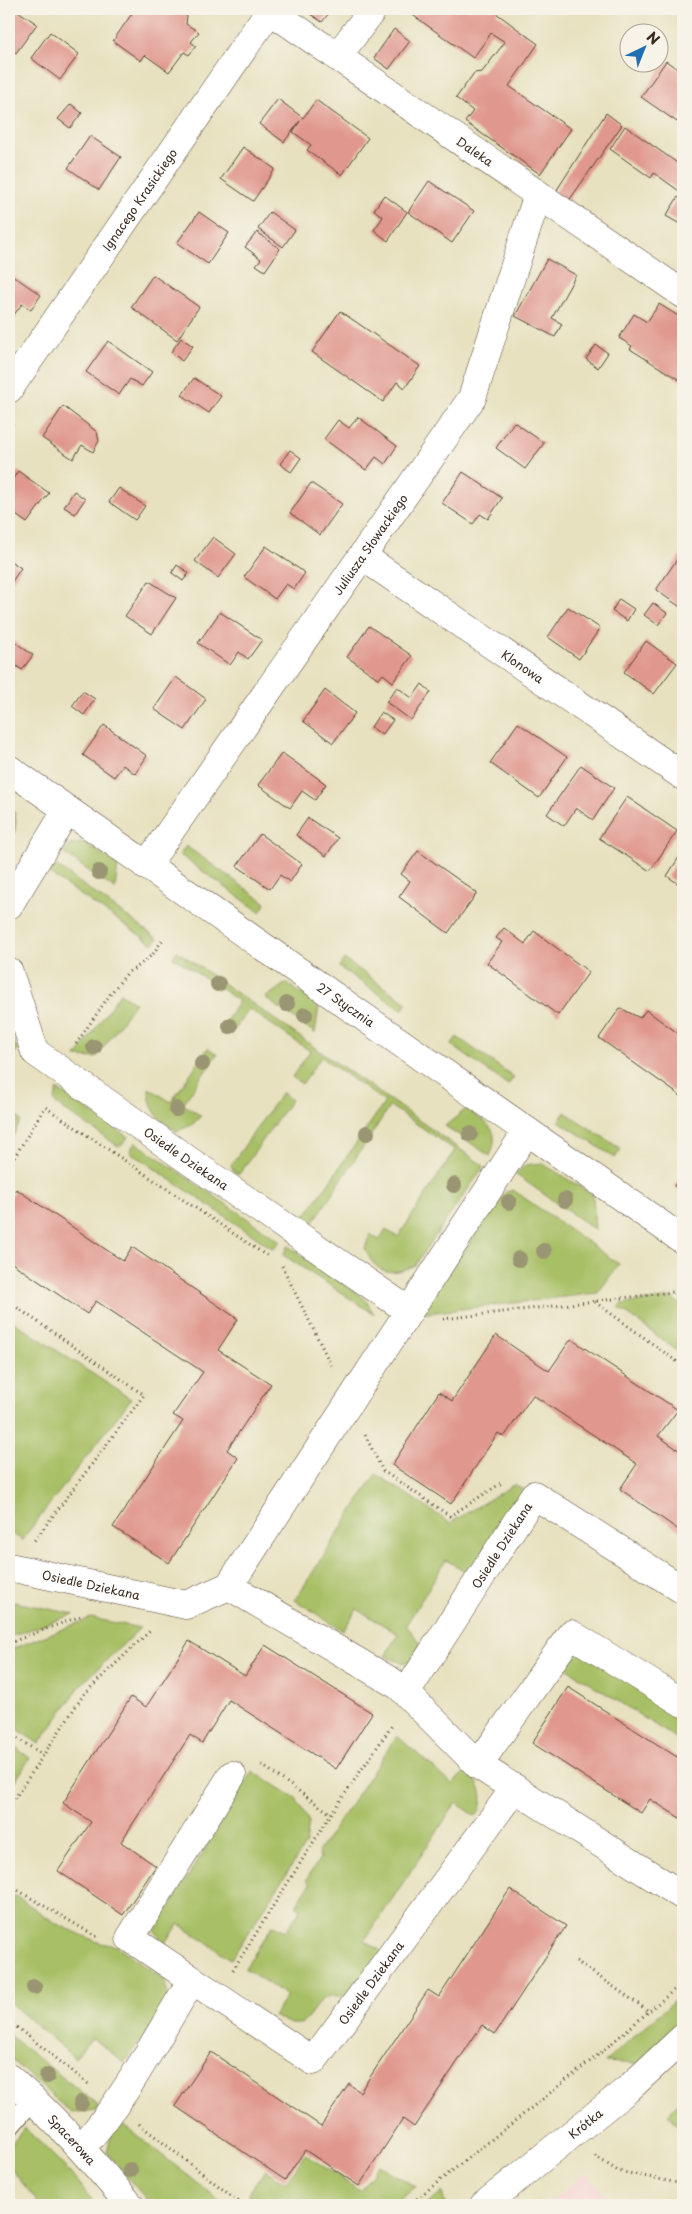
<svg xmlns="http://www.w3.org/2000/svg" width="692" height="2214" font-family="'Playpen Sans',sans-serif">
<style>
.built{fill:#f7cfd3}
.green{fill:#a7bf65;stroke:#717442}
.building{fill:#e0978d}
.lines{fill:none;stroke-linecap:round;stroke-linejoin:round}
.service-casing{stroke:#554536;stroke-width:21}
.minor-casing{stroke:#554536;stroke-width:29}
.path{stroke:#554536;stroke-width:3;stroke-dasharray:1 4;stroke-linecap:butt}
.service{stroke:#fff;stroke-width:19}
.minor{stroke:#fff;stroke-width:28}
.tree{fill:#9a9572}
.labels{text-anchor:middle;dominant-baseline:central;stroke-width:4;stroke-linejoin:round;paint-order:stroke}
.street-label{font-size:12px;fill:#3b2a1e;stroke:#f7f3e8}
</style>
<rect width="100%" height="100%" fill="#f7f3e8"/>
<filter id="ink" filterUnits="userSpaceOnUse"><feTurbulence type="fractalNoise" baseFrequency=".02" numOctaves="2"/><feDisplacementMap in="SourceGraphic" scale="10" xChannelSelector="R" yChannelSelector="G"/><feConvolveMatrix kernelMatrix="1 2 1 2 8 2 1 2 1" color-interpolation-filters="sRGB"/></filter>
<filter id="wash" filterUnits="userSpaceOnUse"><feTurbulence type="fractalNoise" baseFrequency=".0096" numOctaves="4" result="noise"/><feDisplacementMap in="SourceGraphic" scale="20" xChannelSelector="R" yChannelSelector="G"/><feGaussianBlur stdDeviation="1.12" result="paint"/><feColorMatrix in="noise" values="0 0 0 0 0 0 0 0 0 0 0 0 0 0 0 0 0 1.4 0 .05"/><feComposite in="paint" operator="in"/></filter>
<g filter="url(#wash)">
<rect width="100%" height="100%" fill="#e7e1bf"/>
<path class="built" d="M587,2174L614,2205H546Z"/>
<g class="green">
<path d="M9,804C20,817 16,830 9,844Z"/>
<path d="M80,843L87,845L118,865L115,889L63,853L71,845Z"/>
<path d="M186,846L266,903L260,912L180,855Z"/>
<path d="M54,864L158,939L153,944L48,873Z"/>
<path d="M177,951L484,1166L415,1265C392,1276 375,1275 365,1248L370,1234L379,1240L386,1230L398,1237L455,1150L390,1106L313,1223L306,1220L304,1218L385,1102L321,1057L302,1084L292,1077L310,1051L249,1009L230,1035L222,1028L239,1001L173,957Z"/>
<path d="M344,959L407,1003L402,1010L339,967Z"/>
<path d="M286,983L319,1006L315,1033L265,998Z"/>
<path d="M120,993L135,1003L96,1058L76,1057Z"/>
<path d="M9,1030L18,1050L9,1059Z"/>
<path d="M457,1037L514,1077L508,1085L451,1045Z"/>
<path d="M208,1048L217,1054L183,1104L201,1116L192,1125L177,1131C159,1121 149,1110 149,1088L171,1102Z"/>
<path d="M58,1090L128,1137L122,1145L118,1146L57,1105L54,1100Z"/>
<path d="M282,1092L291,1100L240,1173H235L231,1165Z"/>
<path d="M9,1108L21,1121L9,1143Z"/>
<path d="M466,1109C487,1124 502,1128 490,1156L445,1126Z"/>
<path d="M565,1112L621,1149L615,1158L559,1121Z"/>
<path d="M135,1142L280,1241L273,1249L130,1152Z"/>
<path d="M542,1163L593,1195L595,1230L515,1174L526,1165Z"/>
<path d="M513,1190L619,1264L598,1293L419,1314L506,1192Z"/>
<path d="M288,1246L365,1299L374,1314L283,1255Z"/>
<path d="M672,1298L683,1306V1355L618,1307L621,1304Z"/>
<path d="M9,1319L131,1399L22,1540L9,1532Z"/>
<path d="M376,1474L450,1523L515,1484L525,1492L467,1572L446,1560L406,1625L421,1644L410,1663L400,1662L385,1656L398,1634L357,1609L343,1631L295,1600Z"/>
<path d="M9,1601L74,1614L9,1637Z"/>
<path d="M91,1618L140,1628L81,1685L39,1744L9,1723V1650Z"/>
<path d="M578,1650L683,1713V1743L560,1664L567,1653Z"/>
<path d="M397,1736L452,1784L468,1769C480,1786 488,1797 476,1816L456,1803L365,1940L384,1953L349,1997C316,1991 321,2006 301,2024H291L273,2016L287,1996L245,1968L273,1925L286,1931L301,1909L296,1905L310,1884L306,1880L320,1858L318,1852Z"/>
<path d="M9,1743L30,1758L9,1791Z"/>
<path d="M252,1771L296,1798L309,1822L306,1844L231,1959L179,1924L165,1944L155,1931Z"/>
<path d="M16,1896L57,1924L100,1943L117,1946L164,1979L168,1995L166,2006L124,2063L92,2038L75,2058L9,2002V1897Z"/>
<path d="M683,1993V2021L637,2064L605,2062Z"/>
<path d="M9,2035L99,2106L97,2110L71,2113L9,2057Z"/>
<path d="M683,2099V2128L682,2129L668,2114Z"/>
<path d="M117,2120L226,2205H151L107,2153L114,2124Z"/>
<path d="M25,2128L65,2167L96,2205H40L9,2166V2147Z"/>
<path d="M305,2154L360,2191L379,2165L416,2187L392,2205H258L250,2200L249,2193L265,2170L286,2183Z"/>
<path d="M442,2192L445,2205H425Z"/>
</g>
<g id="blocks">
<g class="building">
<path d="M9,9H15L37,24L16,53L9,47Z"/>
<path d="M135,9H166L172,13L178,10L187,16L186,24L199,32L191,42L196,46L189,55L184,52L169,72L145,55L141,61L113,41Z"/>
<path d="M303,9H332L322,22Z"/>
<path d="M409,9H496L498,10L496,13L538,44L509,86L571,129L540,174L465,122L473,111L456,98L474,73L482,72L505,42L491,33L473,58L407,11Z"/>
<path d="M394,29L410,41L389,69L374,58Z"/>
<path d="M50,32L79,54L60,80L31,58Z"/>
<path d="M666,61L680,71L683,67V113L677,122L641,97Z"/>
<path d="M278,99L303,118L316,100L368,138L342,175L307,150L311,145L293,132L300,121L284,142L259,124Z"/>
<path d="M71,104L82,113L70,128L58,119Z"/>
<path d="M606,113L622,125L568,202L555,193Z"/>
<path d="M625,126L683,167L682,193L654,173L651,178L610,149Z"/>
<path d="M90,136L121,157L99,190L68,168Z"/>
<path d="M243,147L275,169L253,201L221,179Z"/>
<path d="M429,181L474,211L452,243L408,212Z"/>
<path d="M384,195L407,212L388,241L374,230L383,217L374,210Z"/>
<path d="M678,197L683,201V218L680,224L666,216Z"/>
<path d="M199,212L229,233L208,264L177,243Z"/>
<path d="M270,212L295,230L283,247L258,229Z"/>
<path d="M257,232L280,249L265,271L256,265L261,259L245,247Z"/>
<path d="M547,259L576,275L552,318L562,324L555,337L515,316Z"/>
<path d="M9,273L41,295L31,310L22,304L10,320Z"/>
<path d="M153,275L199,307L177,340L131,307Z"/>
<path d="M659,304L683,319V377L681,381L630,349L632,346L619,338L634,314L647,322Z"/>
<path d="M340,311L420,366L405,388L397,382L383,402L312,352Z"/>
<path d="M181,338L193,346L182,361L171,352Z"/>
<path d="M108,341L152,372L142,386L130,379L119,395L86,372Z"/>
<path d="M596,345L608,353L598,368L586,359Z"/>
<path d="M194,378L221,396L209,413L182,395Z"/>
<path d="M63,406L97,432L99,441L93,452L82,445L73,459L42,438Z"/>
<path d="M358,417L397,446L385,464L376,457L366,470L324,439L338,420L349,428Z"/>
<path d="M514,422L544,443L525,469L496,448Z"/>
<path d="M290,450L301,458L291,472L280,464Z"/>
<path d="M18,471L49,493L27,523L9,510V485Z"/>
<path d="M463,472L502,498L488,519L480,514L473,524L442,503Z"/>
<path d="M311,483L342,504L320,535L290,513Z"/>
<path d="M119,488L145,506L135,520L109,502Z"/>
<path d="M74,491L85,499L75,514L64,507Z"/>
<path d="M213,537L236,554L218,578L195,561Z"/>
<path d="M266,546L305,573L294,589L286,584L275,599L244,577Z"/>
<path d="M680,555L683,557V609L656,590Z"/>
<path d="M9,560L21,568L9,586Z"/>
<path d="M177,565L189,573L183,581L172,573Z"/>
<path d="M149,581L176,598L152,634L125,616Z"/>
<path d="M619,599L634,609L627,621L612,611Z"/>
<path d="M653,603L667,613L658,625L644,615Z"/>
<path d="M568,607L600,628L579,659L548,637Z"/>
<path d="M220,612L262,640L248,659L239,652L230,665L198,643Z"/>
<path d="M369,626L412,656L393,682L383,674L379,679L347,657Z"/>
<path d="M9,638L33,655L22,670L9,661Z"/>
<path d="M646,641L677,663L654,694L624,672Z"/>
<path d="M176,677L206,699L185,730L154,709Z"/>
<path d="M422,684L431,692L411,720L386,702L397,687L412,698Z"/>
<path d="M325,690L355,713L333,743L303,721Z"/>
<path d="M83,691L95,699L84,715L72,706Z"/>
<path d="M381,712L393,720L382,735L371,727Z"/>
<path d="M518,723L567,757L539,798L490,763Z"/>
<path d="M104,725L147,756L135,774L123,765L114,777L83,755Z"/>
<path d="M282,753L326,784L315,800L302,791L290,808L258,785Z"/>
<path d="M581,765L614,788L593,820L576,808L564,826L547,814Z"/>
<path d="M627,797L677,831L650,871L599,838Z"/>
<path d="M308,818L338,838L326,856L296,835Z"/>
<path d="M260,834L302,864L290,882L280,875L270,889L237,866Z"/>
<path d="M418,851L477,893L448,933L399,897L410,881L401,874Z"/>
<path d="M683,851V887L667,876Z"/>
<path d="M504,928L525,944L534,931L589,972L558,1015L487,963L502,942L496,938Z"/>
<path d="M620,1008L640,1018L646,1010L683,1037L682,1097L599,1038Z"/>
<path d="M683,1172V1192L674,1186Z"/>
<path d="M16,1189L123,1261L132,1247L238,1319L218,1350L271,1384L227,1450L238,1458L169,1563L113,1527L183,1421L173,1415L203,1372L96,1301L87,1314L9,1261V1200Z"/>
<path d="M496,1335L549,1371L571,1339L678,1410L658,1436L683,1453V1533L620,1489L637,1464L533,1395L504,1437L498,1433L451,1504L392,1465L439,1392L452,1401Z"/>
<path d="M189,1641L245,1676L265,1645L372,1713L336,1769L229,1700L202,1743L190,1735L121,1842L156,1866L123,1915L58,1871L91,1822L63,1803L131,1697L146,1707Z"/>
<path d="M568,1687L677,1757L683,1748V1820L650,1799L641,1813L532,1743Z"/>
<path d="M510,1889L566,1926L495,2034L482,2025L414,2127L403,2119L359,2186L305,2150L285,2180L175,2106L211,2052L321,2126L349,2084L360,2092L428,1990L439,1997Z"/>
</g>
</g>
</g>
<g filter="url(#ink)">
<use href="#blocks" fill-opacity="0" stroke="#554536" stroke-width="1"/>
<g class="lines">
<defs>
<path id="service" d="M9,2127L33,2099"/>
<g id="minor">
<path id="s1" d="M268,9L683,294"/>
<path d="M337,57L373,9"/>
<path id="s2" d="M9,389L270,10"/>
<path id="s3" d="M362,556L683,776"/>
<path id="s4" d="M9,769L683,1240"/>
<path id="s5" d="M146,866L472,398L538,194"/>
<path d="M9,905L67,810"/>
<path id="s6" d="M9,972L35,1052L191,1162L409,1311"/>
<path id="s7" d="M9,1567L186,1605L229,1586L527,1131"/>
<path d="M229,1586L399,1686L478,1765L683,1896"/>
<path id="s8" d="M406,1693L534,1495L683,1590"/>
<path d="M478,1765L571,1634L683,1703"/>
<path id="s9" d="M232,1775L130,1938L313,2061L515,1788"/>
<path id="s10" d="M9,2078C54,2117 92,2160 130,2205"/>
<path d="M81,2148C123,2103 159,2033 192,1980"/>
<path id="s11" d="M484,2205L628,2089L683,2038"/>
</g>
</defs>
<use href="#service" class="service-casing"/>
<use href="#minor" class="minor-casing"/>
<g class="path">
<path d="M9,428L14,421"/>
<path d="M76,1044L111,993L128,972L136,968L153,954L164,938"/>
<path d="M9,1166L45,1107L267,1256"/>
<path d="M282,1266L333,1369"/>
<path d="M9,1302L144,1395L34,1541"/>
<path d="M595,1302L683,1366"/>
<path d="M443,1319L673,1292L683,1299"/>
<path d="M365,1435L383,1471L450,1516L503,1482"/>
<path d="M9,1643L81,1616"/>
<path d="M9,1733L43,1755"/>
<path d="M262,1765L331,1814L393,1724"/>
<path d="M9,1807L84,1694L151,1630"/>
<path d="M9,1872L12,1887"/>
<path d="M9,1887H12L99,1938"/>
<path d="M576,1961L650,2012"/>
<path d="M233,1970L331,1814"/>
<path d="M9,2021L91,2086"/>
<path d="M139,2124L243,2205"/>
<path d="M595,2156L618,2171L683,2184"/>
<path d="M409,2205L598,2055L683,1982"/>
</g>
<use href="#service" class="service"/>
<use href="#minor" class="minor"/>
</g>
<g class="tree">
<circle cx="99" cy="872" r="8"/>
<circle cx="218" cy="984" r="8"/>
<circle cx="287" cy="1004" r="8"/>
<circle cx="305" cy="1015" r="8"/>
<circle cx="230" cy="1026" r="8"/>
<circle cx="94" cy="1047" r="8"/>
<circle cx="202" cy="1064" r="8"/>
<circle cx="176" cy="1109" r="8"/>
<circle cx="367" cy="1133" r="8"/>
<circle cx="470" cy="1134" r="8"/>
<circle cx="454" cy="1185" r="8"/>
<circle cx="565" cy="1200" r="8"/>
<circle cx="509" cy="1202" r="8"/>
<circle cx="544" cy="1251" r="8"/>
<circle cx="519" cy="1259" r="8"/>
<circle cx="34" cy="1987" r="8"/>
<circle cx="47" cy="2076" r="8"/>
<circle cx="81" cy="2103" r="8"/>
<circle cx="130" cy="2170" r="8"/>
</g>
</g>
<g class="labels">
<g class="street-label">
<text stroke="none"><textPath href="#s1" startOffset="251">Daleka</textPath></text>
<text stroke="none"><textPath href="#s2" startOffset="230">Ignacego Krasickiego</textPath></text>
<text stroke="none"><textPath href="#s5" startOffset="392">Juliusza Słowackiego</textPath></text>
<text stroke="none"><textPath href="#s3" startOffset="195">Klonowa</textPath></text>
<text stroke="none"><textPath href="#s4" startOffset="411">27 Stycznia</textPath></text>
<text stroke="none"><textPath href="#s6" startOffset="269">Osiedle Dziekana</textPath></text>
<text stroke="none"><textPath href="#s8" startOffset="176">Osiedle Dziekana</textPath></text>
<text stroke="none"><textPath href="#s7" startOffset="84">Osiedle Dziekana</textPath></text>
<text stroke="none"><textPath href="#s9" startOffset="510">Osiedle Dziekana</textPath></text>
<text stroke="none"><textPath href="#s11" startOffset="130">Krótka</textPath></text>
<text stroke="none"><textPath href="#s10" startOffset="88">Spacerowa</textPath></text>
</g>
</g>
<rect width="692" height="2214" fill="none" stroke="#f7f3e8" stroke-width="30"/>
<g transform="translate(644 48) rotate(43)"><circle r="24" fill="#f7f3e8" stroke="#aca397"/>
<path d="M0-4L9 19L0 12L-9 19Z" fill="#1f6fb2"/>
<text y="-8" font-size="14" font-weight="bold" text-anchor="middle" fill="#3b2a1e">N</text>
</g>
</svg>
